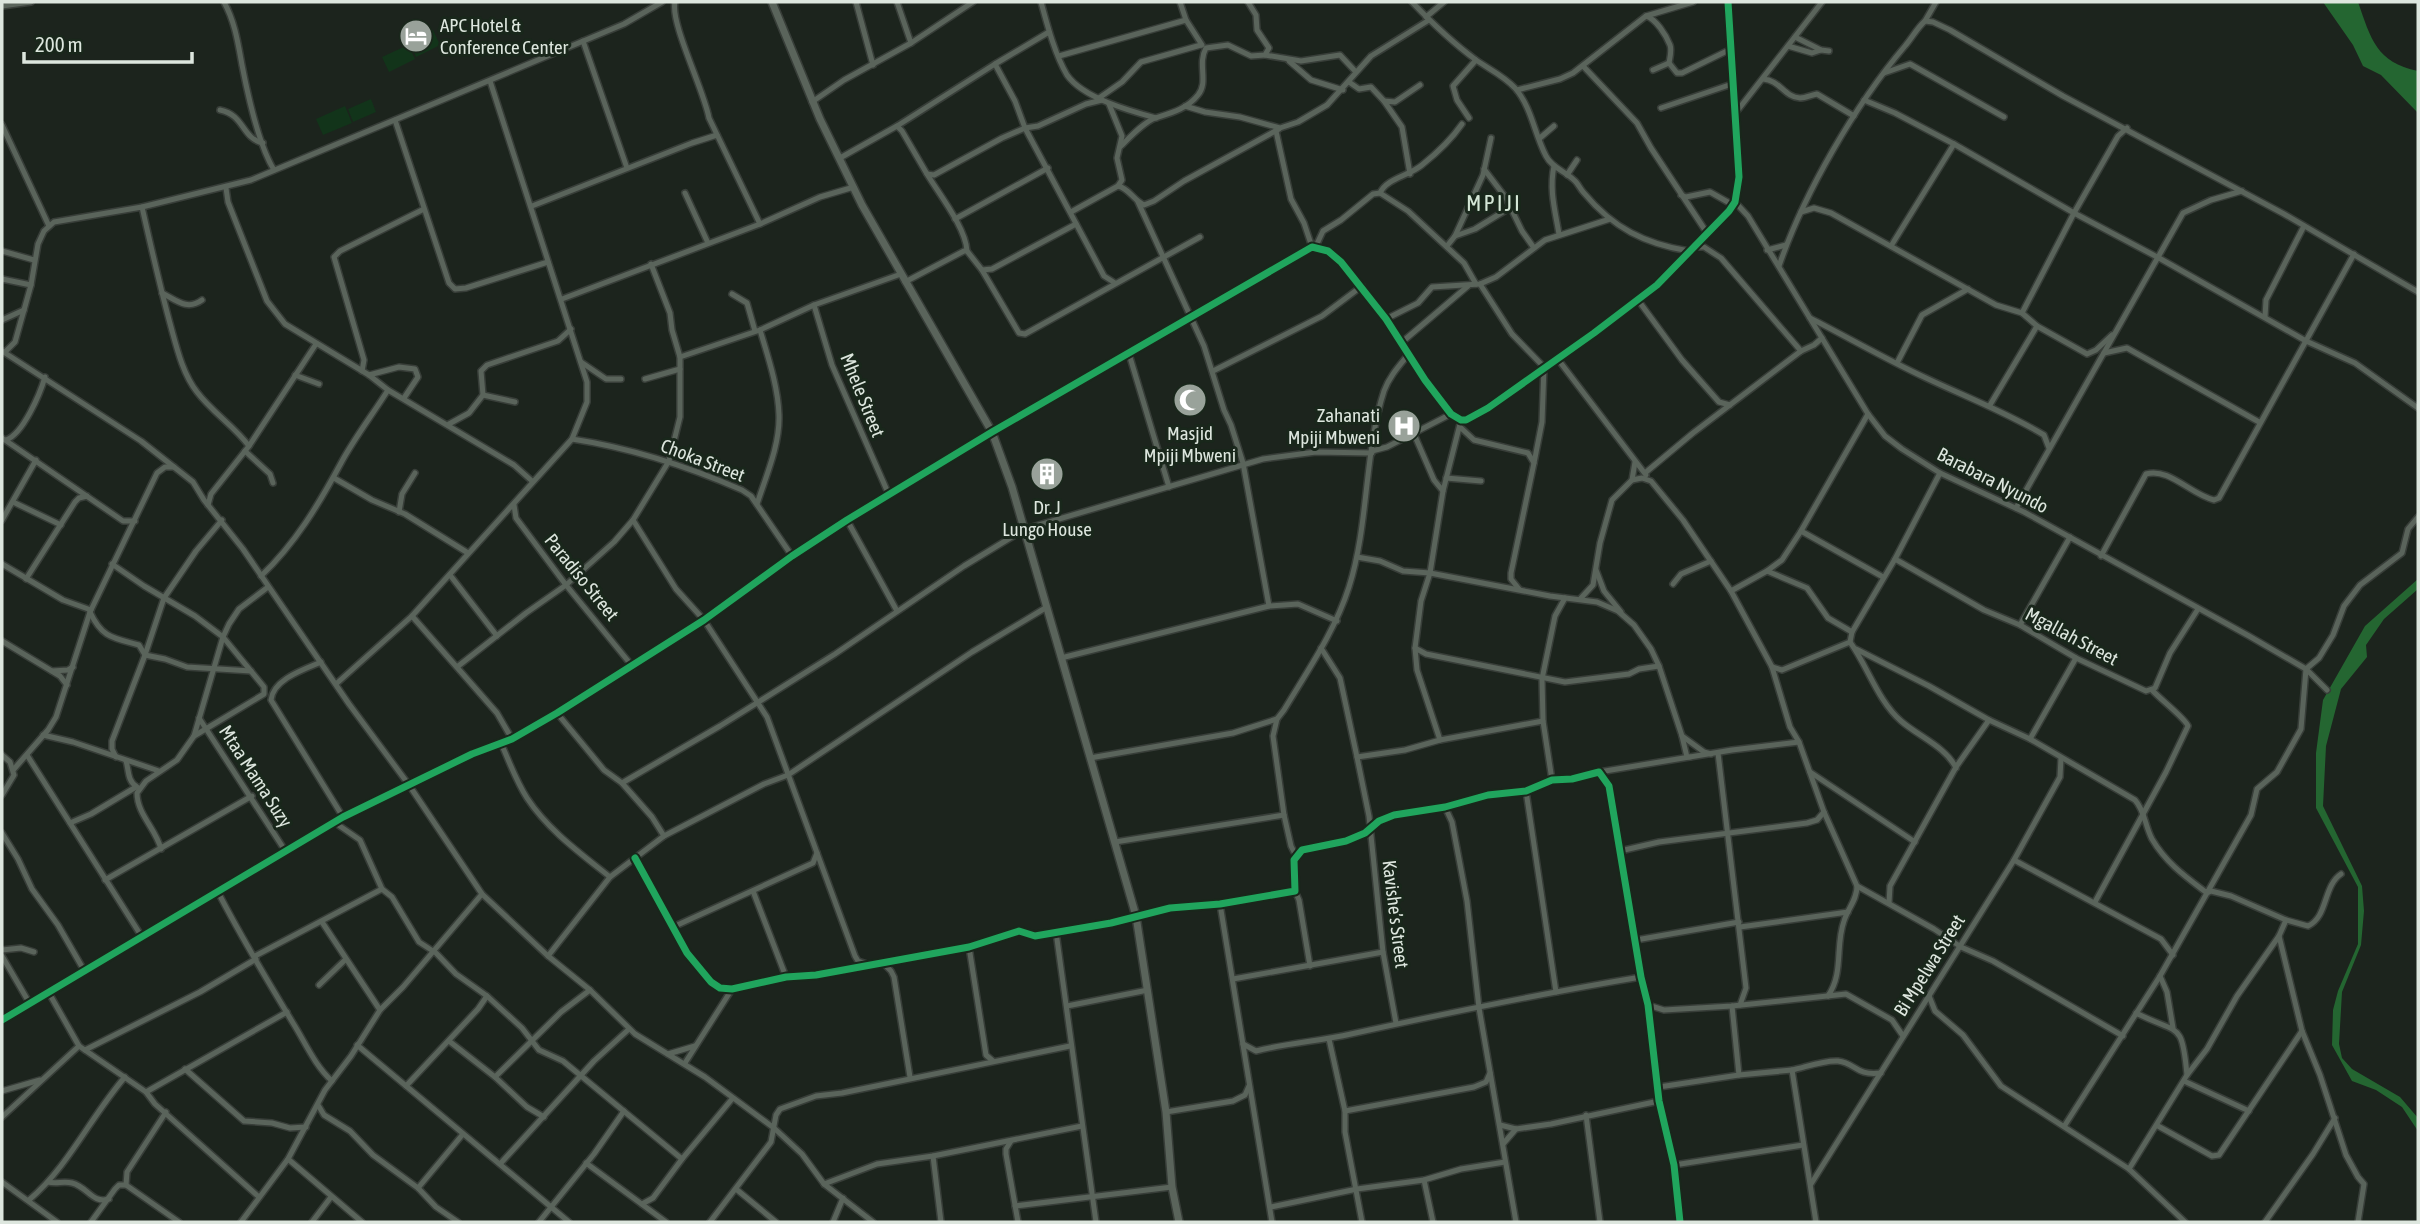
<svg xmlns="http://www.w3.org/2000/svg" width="2420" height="1224" font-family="'Asap Condensed',sans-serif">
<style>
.green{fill:#12341a}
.water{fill:#246631}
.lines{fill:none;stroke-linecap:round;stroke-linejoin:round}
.minor-casing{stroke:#383e39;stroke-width:8}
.tertiary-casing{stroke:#383e39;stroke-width:10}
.minor{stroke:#5a645b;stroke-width:5}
.tertiary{stroke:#5a645b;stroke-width:7}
.cycleway-casing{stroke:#19271b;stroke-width:11}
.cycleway{stroke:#20a55d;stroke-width:7}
.labels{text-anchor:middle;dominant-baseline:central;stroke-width:6;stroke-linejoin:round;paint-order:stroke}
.poi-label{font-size:19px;fill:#dde6de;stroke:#19271b}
.street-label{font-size:19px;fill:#dde6de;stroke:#19271b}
.quarter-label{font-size:23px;letter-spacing:2px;fill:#d4e6d6;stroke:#19271b}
</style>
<rect width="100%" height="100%" fill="#1c241d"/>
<g class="green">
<path d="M433,30L440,45L416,57L409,42Z"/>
<path d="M408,45L415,59L389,72L382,57Z"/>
<path d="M371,99L376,112L353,122L348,109Z"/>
<path d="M345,106L352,123L323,135L316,119Z"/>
</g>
<g class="water">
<path d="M2323,2H2358C2371,39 2376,62 2418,71V113L2381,75L2363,66L2353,45Z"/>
<path d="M2418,579V589L2384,619L2366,645L2367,657L2341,689L2326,746L2323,806L2362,886L2364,911L2361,945L2342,992L2339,1044L2342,1058L2352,1069L2400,1097L2418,1118V1131L2402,1107L2376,1090L2352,1081L2332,1045L2333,1010L2338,991L2358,944V887L2316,808V753L2323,700L2365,626Z"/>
</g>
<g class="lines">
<defs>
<g id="minor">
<path d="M224,2C235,22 238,43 242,65C248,96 258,144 274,170"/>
<path d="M675,2C670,23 704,90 709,118L760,224"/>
<path d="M856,2L873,65"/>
<path d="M897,2L911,43"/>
<path d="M1041,2C1047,24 1055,55 1067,75C1083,98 1130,111 1156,118"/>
<path d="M1180,2L1186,20L1202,45"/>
<path d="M1412,2C1431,22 1453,43 1476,60C1489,69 1504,76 1515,88C1532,108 1534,133 1546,156C1552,168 1565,171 1574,180C1578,183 1580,189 1584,193C1613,228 1645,244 1689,251"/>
<path d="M2,6L31,2"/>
<path d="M1646,16C1656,19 1666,35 1670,45C1672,50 1670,57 1669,63"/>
<path d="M1426,17L1444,2"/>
<path d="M1925,21L1936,2"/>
<path d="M1795,37L1821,50L1829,51"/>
<path d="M583,41L627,168"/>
<path d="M1788,46L1812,53L1821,50"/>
<path d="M1265,55L1301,61L1340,55L1355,71"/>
<path d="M1059,56L1186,20"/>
<path d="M1289,61L1311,80L1343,90"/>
<path d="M995,64L1015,101L1025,128L1104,276L1115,283"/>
<path d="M1583,66L1637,123L1651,148L1707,233"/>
<path d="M1653,70L1669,63L1677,73H1682L1729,50"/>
<path d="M1884,73L1910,64L2004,117"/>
<path d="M1763,79C1780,80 1784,97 1800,98C1806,98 1811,95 1817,94L1854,116"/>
<path d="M1349,82L1359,89L1371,87L1384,101L1395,102L1420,85"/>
<path d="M1517,90L1560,79L1573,73L1646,16L1693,2"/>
<path d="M1099,98L1122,82L1141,62L1201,45"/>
<path d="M1864,100L1895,113L1954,144L2074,213L2159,258L2306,341L2355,363L2418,408"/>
<path d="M1384,101L1402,127L1410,174"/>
<path d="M812,102L844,80L911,43L973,2"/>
<path d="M1185,106L1205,112L1240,117L1280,128L1298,122L1327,105L1371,56L1429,20"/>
<path d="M1661,108L1732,84"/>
<path d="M220,110C245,115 241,138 263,143"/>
<path d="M1734,115L1822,2"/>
<path d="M1469,118L1457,100L1453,86L1476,60"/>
<path d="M395,120L449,283L455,289L466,288L548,262"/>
<path d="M2,125L49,226"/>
<path d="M897,126L995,64L1049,32"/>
<path d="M1276,131L1291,199L1304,223L1312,247"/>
<path d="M1540,138L1554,126"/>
<path d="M1121,146C1131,136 1143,123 1155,118C1171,113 1187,109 1198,95C1209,82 1197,64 1206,48L1228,45L1251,56L1265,55L1269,48L1257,30L1256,15L1248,2"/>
<path d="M840,158L897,126L902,131L927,174L934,175L1002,138L1025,128L1038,126L1086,104L1102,100"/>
<path d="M1554,166C1549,190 1555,210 1559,234"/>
<path d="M1484,169L1506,198L1522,231L1534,248"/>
<path d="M927,174C939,194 966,228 967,251"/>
<path d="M1567,175L1577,160"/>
<path d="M1118,186C1130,189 1133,200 1144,205L1154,201L1184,181L1279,129"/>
<path d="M226,188L228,202L267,301L285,324L369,375L388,390L514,465L532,481"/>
<path d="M685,193L708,243"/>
<path d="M1380,193C1387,178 1409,176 1422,165C1437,153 1451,140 1462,124"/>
<path d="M1681,195L1686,197L1710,192L1733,205"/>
<path d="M1138,202L1204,346L1224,410L1231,425L1243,463L1269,606"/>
<path d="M1735,202L1748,216L1868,414L1885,436L1902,449L1940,473L2024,512L2249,636L2306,669L2327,690"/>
<path d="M532,206L692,143L717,135"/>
<path d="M142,207C151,247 160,287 171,327C177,349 183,374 197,392C212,412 234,426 249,446"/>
<path d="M1071,212L1118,186L1122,180L1117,158L1122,136L1109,104"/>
<path d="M1801,212L1814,208L1831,213L1996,305L2022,313L2037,326L2087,354L2096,350L2112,335"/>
<path d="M955,219L1048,168"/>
<path d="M1455,236L1475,229L1511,207"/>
<path d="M1447,246L1455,236L1483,175L1491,138"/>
<path d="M1891,246L1954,144"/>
<path d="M1693,247H1704L1721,258L1801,351"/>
<path d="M1315,248L1323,231L1341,220L1373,194L1380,193L1408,211L1464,263L1476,284"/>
<path d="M1767,250L1786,245"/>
<path d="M2,251L34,260"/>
<path d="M1779,266C1804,193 1855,105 1905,46C1912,38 1917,28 1925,21L1933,22L1950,30L2063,96L2284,214L2418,292"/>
<path d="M982,270L1019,333L1025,334L1200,237"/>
<path d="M2,279L31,285"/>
<path d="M905,282L964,251H967L982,270L992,269L1076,224"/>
<path d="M1480,284L1512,334L1544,367L1542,422L1534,463"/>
<path d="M162,293C176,300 187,311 202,300"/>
<path d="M732,294L747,303L755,331"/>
<path d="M562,299L760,224L820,197L854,187"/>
<path d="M1638,300L1682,360L1719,402L1730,405"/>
<path d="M814,305L832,365L889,495"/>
<path d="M2022,313L2074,213L2118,136L2127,128"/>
<path d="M2265,317L2266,300L2304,226"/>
<path d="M1810,318C1849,338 1887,360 1926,378C1966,397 2006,412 2044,435L2049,448"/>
<path d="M1386,319L1418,303L1432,287L1480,284L1496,277L1545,240L1610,219"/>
<path d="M2,320L24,310"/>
<path d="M1401,343L1468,286"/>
<path d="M2,351L141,441L193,482L204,500L243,549L349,704L409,785L482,894L548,956L590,990L635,1034L705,1077L774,1128L802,1154L824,1184L873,1222"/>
<path d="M5,352L15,342L31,285L38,244L44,231L54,222L142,207L251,180L624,24L662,2"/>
<path d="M2104,353L2127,348L2259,422"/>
<path d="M1129,354L1169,487"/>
<path d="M680,357L760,330L814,305L901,274"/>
<path d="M1557,358L1646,475"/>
<path d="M581,362L606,379H621"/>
<path d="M1897,363L1922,315L1968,289"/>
<path d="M362,371L364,360L334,257L340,251L424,209"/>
<path d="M1213,371L1322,316L1362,286"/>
<path d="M295,375L319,384"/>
<path d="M369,375L399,367L415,369L418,377L404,398"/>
<path d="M645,379L680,369"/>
<path d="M483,395L515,402"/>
<path d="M1990,405L2037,326"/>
<path d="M449,424L469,413L483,395L481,371L487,365L558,341L571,329"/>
<path d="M1460,427L1474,440L1528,453L1534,463L1511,573V579L1519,589"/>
<path d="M1414,434L1434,480L1443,491"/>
<path d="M2,438L123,521H135"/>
<path d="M572,439C631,448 687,466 742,490L751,496L792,556"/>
<path d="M6,440C23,434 40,394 45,377"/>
<path d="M245,451L270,474L273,483"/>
<path d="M1372,451L1387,447L1451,414"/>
<path d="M1645,473L1693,433L1801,351L1814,345L1822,338"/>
<path d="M334,478L372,500L405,514L468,553"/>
<path d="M1446,478L1481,481"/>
<path d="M1632,480L1635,462"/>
<path d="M13,502L61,525"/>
<path d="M757,504C766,476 780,445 779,415C778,386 768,357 760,330"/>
<path d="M208,505L211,494L249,446L316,344"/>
<path d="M514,505L516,518L566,585L633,667"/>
<path d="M2016,508L2183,213L2211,200L2242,191"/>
<path d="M399,512L402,494L415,473"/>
<path d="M2,520L36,460"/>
<path d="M633,520L676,589L704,620L767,717L855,956L858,961L867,964"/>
<path d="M847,520L897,611"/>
<path d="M1801,531L1883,577"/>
<path d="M2101,556L2146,474C2169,467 2191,495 2214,500L2219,498L2354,254"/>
<path d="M1357,557L1380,561L1403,571L1430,573L1550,596L1597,602L1618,611L1634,625L1651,649L1659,666L1682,736L1704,752L1711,754"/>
<path d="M1895,559L1984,610L2020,625L2076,658L2146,691L2155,688L2170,653L2198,609"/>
<path d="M2,564L63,600L91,610"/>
<path d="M112,564L144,586L195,616L223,637L264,687V694L194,736"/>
<path d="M1596,570L1604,591L1621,612"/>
<path d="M1767,571L1807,588L1828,618L1852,632"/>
<path d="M450,575L497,636"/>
<path d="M261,576C295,544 319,504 341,463C355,437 373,414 388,390"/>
<path d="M26,579L75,502L79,498L87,496"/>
<path d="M1673,584L1681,574L1711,561"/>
<path d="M1731,591L1767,571L1782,560L1801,531L1868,414"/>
<path d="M1581,598L1593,585L1600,543L1612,500L1632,480L1642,478L1651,481L1683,520L1731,591L1772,667L1790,727L1799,742L1824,812L1857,886L1934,929L1961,947L1993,961L2123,1036"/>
<path d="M90,612C102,638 113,638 139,645L145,655L165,659L187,667L251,671"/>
<path d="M412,616L497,713L512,739"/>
<path d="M2020,625L2070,537"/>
<path d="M2,641L60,676L67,685"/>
<path d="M1850,642C1868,667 1878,701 1901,721C1918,736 1946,747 1956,768"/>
<path d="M1321,648L1340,678L1357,757L1369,816L1383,952L1396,1023"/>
<path d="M1415,648L1426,654L1565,682L1629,674L1639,669L1659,666"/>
<path d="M1856,649L1929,686L1989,720"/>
<path d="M1061,658L1269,606L1298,604L1337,621"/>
<path d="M321,662C305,669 273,679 271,700L343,817"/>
<path d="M457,667L526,613L566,585L614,542L633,520L669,461L680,417V357L672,330L670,313L651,264"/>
<path d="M1772,667L1782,670L1850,642L1852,632L1895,559L1940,473"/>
<path d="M52,671L68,670L73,667"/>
<path d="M336,684L412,616L572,439L587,402V382L490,81"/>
<path d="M557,713L604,770L622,783L720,726L835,654L964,566L1025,529L1263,459L1316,452L1372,453"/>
<path d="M199,718L286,852"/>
<path d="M1277,719L1273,736L1284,815L1291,846L1296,856"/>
<path d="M43,735L73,742L159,771"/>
<path d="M1682,736L1687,757H1690"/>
<path d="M2030,739L2076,658"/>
<path d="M1440,740L1417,670L1415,648L1421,601L1430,573L1443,491L1461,420"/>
<path d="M501,743C509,761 516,781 527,798C548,830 580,853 610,877"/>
<path d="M1718,753L1746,988L1740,1005"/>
<path d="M2,755L10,762L14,775L2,795"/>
<path d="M27,755L142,937"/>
<path d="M116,757L112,749V741L145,655L164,598L196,551L222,520"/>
<path d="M1357,757L1405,750L1440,740L1543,721"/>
<path d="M1090,758L1233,733L1277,719L1284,710C1308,670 1335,631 1349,587C1369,524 1364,453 1384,391C1389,377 1399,366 1408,355"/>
<path d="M126,761C129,770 127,781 137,787"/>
<path d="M14,769L48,730L56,717L90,612L157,473L165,467H174"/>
<path d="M1599,772L1732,750L1799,742"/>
<path d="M1810,772L1915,842"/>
<path d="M1552,780L1543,721L1542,679L1555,616L1565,598"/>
<path d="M622,783L652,817L664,836"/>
<path d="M1526,791L1556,992"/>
<path d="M1445,807L1452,822L1467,901L1479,1008L1516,1222"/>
<path d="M334,822L360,840L382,889"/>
<path d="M70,823L91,814L136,787"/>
<path d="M2,833L18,859L32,889L58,925L85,972"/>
<path d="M1115,842L1284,815"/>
<path d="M161,849C156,829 137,814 137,793L146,781L177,760L194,736L223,637L229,624L239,609L268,587"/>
<path d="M1620,851L1659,842L1807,823L1817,820L1824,812"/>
<path d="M635,858L687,953L711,982L720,988L732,989L786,977L816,975L969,947L1019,931L1035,936L1111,923L1170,908L1220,904L1295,891L1294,860L1302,850L1346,841L1365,833L1379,821L1394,815L1445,807L1488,795L1526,791L1552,780L1572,779L1599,772L1609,786L1641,977L1648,1005L1659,1101L1674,1165L1680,1222"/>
<path d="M2014,860L2161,939L2173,955"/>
<path d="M105,880L252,796"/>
<path d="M753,891L786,977"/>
<path d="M1295,891L1299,900L1310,966"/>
<path d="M218,892C241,937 267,980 293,1023C305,1042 315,1066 332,1081"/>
<path d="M2095,902L2166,772L2188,726C2185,718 2161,700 2152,690"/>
<path d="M1889,903L1890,886L1956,767L1989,720L2030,739L2135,800C2145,811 2145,826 2152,839C2166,863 2186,877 2207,893L2251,815L2257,789L2277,772L2301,729L2306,669L2319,658L2333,635L2344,606L2360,585L2402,553L2408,529L2418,517"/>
<path d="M1220,904L1272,1222"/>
<path d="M322,922L380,1010"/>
<path d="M673,927L813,863L817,853"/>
<path d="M1740,927L1848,912"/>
<path d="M1056,932L1096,1222"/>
<path d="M2279,936L2302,1031L2320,1075L2346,1155L2358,1177L2364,1184L2358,1222"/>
<path d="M1636,940L1739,922"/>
<path d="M969,947L986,1055L993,1061"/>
<path d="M2,950L21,948L34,952"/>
<path d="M2,956L30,1004"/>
<path d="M255,956L382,889L392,897L419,942L436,953L456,974L487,996L522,1028L539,1050L563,1061L682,1159"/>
<path d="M548,956L610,877L635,858L664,836L764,784L788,775L972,652L1047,607"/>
<path d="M882,962L891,971L894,977L910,1077"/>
<path d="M2160,976L2167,992L2173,1028"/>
<path d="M1233,979L1383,952"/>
<path d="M319,985L346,959"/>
<path d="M49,993L79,1046L146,1092L287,1012"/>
<path d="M1828,996C1844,973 1835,946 1844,921C1848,908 1857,900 1857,886"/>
<path d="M1929,996L1935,1011L1963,1035L2001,1086L2129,1169L2185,1222"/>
<path d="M1648,1005L1664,1010L1732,1006L1846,994L1892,1020L1903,1036"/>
<path d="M1067,1006L1148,990"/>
<path d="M1732,1006L1739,1075"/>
<path d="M2136,1013C2179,1035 2182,1020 2187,1075"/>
<path d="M2,1020L343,817L472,754L512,739L557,713L704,620L792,556L847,520L992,432L1312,247L1328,251L1341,262L1386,319L1425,380L1451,414L1461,420H1466L1488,408L1594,333L1657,285L1729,211L1735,202L1739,177L1728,2"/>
<path d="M1329,1039L1345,1111V1132L1362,1222"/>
<path d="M449,1041L495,1077L527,1107L544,1117"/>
<path d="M1243,1044L1256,1051C1288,1043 1320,1041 1351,1034C1447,1013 1544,993 1641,977"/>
<path d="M357,1045L569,1222"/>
<path d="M85,1050L200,992L256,959"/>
<path d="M668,1054L695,1046"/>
<path d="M685,1063L732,989"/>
<path d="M185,1069L244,1121L272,1123L290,1128L306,1127"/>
<path d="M1792,1070C1806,1067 1824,1060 1838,1061C1856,1063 1855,1076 1881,1073"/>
<path d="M495,1077L561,1012L590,990"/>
<path d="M2184,1081L2249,1111"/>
<path d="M406,1086L478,1009L487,996"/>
<path d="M1659,1087L1739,1075L1792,1070L1816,1222"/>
<path d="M2,1091L40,1080"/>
<path d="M146,1092L155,1104L259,1197"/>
<path d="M318,1105L324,1115L350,1131L373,1155L418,1188L436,1207L458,1222"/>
<path d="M1345,1111L1474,1087L1486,1082L1490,1073"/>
<path d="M1166,1112L1233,1101L1245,1095L1249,1086"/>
<path d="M1586,1115L1600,1222"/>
<path d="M2,1117L79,1046"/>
<path d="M1500,1125L1516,1129L1551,1124L1659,1101"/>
<path d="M2065,1125L2160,976L2207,893L2211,891L2231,896L2286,920L2308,926C2328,917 2323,886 2341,874"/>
<path d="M2158,1126L2212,1156L2219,1155L2302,1031"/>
<path d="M1011,1141L1006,1149V1154L1018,1222"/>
<path d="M1503,1144L1516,1129"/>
<path d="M933,1156L941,1222"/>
<path d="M288,1159L362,1222"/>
<path d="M586,1163L666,1222"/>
<path d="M500,1164L594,1061L629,1029"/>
<path d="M1674,1165L1803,1145"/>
<path d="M2129,1169L2187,1075L2207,1049L2237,996L2279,936L2286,920"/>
<path d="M1424,1180L1433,1222"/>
<path d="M2,1182L57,1222"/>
<path d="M48,1182C56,1184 64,1181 72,1183C88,1187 92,1204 109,1199"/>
<path d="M824,1184L877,1164L933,1156L1082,1126"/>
<path d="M1811,1184L2014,860L2060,777L2061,758"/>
<path d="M126,1185L127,1172L166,1112"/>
<path d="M418,1188L463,1134"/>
<path d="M736,1189L776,1222"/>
<path d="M29,1200C69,1166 91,1116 125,1077"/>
<path d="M642,1204L653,1198L682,1159L732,1099"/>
<path d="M1015,1206L1172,1187"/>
<path d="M1271,1207L1357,1189L1424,1180L1461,1169L1505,1162"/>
<path d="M91,1222L115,1189L119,1185H126L179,1222"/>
<path d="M241,1222L288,1159L325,1090L351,1056L380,1010L403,987L482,894"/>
<path d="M312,1222L331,1197"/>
<path d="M539,1222L594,1154L624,1111"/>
<path d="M710,1222L771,1142L776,1115L780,1109L816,1096L842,1093L1070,1046"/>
<path d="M833,1222L843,1198"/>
<path d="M2265,1222L2313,1154L2335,1118"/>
</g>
<path id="tertiary" d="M772,2L820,119L862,205L992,432L1012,487L1136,916L1166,1112L1172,1187L1179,1222"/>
</defs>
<use href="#minor" class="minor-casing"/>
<use href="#tertiary" class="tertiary-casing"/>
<use href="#minor" class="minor"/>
<use href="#tertiary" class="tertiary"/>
<defs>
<g id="cycleway">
<path d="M635,858L687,953L711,982L720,988L732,989L786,977L816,975L969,947L1019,931L1035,936L1111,923L1170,908L1220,904L1295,891L1294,860L1302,850L1346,841L1365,833L1379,821L1394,815L1445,807L1488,795L1526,791L1552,780L1572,779L1599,772L1609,786L1641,977L1648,1005L1659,1101L1674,1165L1680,1222"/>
<path d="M2,1020L343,817L472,754L512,739L557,713L704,620L792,556L847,520L992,432L1312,247L1328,251L1341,262L1386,319L1425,380L1451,414L1461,420H1466L1488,408L1594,333L1657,285L1729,211L1735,202L1739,177L1728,2"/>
</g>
</defs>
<use href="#cycleway" class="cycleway-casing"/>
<use href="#cycleway" class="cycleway"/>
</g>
<defs>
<symbol id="hotel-disc" viewBox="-11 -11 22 22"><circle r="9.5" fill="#99a29a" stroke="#19271b"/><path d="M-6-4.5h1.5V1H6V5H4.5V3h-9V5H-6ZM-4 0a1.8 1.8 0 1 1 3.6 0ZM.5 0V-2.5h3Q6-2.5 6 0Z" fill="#fff"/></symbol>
<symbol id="mosque-disc" viewBox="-11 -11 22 22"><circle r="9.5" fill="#99a29a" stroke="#19271b"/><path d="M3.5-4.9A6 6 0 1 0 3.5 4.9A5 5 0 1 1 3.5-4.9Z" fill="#fff"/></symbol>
<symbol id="hospital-disc" viewBox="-11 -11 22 22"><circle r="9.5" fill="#99a29a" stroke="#19271b"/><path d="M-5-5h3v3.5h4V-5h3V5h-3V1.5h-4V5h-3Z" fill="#fff"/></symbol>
<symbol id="building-disc" viewBox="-11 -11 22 22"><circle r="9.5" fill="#99a29a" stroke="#19271b"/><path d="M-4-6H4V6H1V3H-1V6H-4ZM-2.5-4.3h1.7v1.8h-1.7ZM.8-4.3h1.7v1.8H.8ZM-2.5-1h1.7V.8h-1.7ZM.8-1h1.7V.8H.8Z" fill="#fff"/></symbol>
</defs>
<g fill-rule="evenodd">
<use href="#hotel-disc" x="397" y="17" width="38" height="38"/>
<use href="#mosque-disc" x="1171" y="381" width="38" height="38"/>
<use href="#hospital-disc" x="1385" y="407" width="38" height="38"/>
<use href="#building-disc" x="1028" y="455" width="38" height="38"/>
</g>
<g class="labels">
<g class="poi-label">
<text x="440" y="25" text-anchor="start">APC Hotel &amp;<tspan x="440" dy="22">Conference Center</tspan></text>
<text x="1380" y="415" text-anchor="end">Zahanati<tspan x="1380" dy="22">Mpiji Mbweni</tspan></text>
<text x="1190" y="433">Masjid<tspan x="1190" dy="22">Mpiji Mbweni</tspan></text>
<text x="1047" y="507">Dr. J<tspan x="1047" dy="22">Lungo House</tspan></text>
</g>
<g class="street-label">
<text transform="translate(863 395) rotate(68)">Mhele Street</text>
<text transform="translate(703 460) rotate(21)">Choka Street</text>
<text transform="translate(1993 480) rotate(27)">Barabara Nyundo</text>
<text transform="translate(582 577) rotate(51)">Paradiso Street</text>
<text transform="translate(2072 636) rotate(28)">Mgallah Street</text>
<text transform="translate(256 776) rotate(57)">Mtaa Mama Suzy</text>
<text transform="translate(1396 914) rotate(83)">Kavishe’s Street</text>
<text transform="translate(1929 965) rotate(-58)">Bi Mpelwa Street</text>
</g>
<g class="quarter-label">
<text x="1494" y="203">MPIJI</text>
</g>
</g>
<rect width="2420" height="1224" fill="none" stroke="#dde6de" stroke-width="7"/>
<path d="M24 52v10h168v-10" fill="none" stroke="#dde6de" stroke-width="3.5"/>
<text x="35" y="52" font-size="21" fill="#dde6de" stroke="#19271b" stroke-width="5" paint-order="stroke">200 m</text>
</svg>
